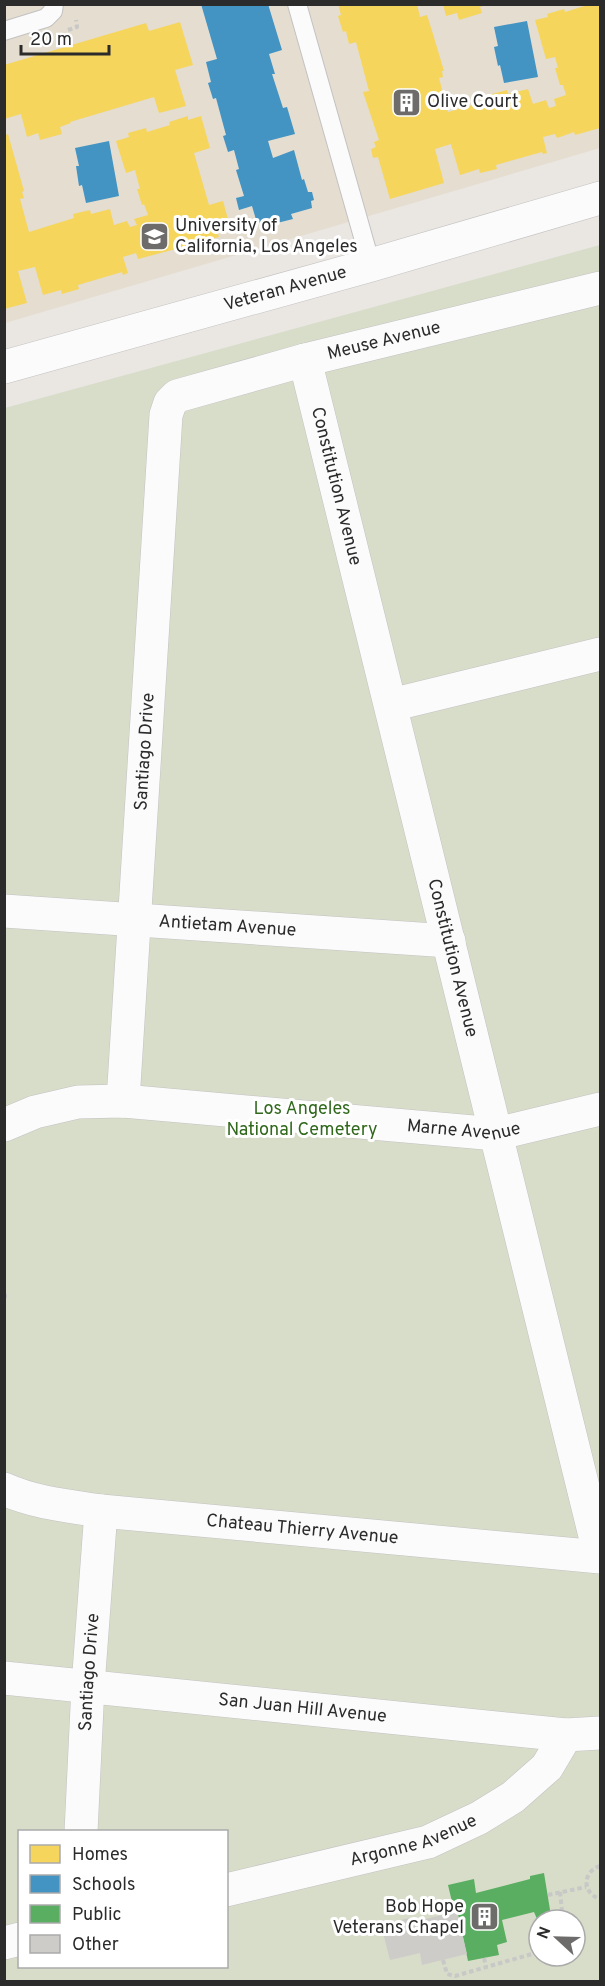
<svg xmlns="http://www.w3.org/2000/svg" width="605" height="1986" font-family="Overpass,sans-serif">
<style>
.education{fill:#e4ddd0}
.cemetery{fill:#d7ddc9;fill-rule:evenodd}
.homes{fill:#f6d55c}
.schools{fill:#4393c3}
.public{fill:#5aae61}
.building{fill:#ceccc9}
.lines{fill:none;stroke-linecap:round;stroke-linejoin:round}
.service-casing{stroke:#c3c2c2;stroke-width:20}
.minor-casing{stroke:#c3c2c2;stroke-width:34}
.tertiary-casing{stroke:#c3c2c2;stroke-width:34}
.path{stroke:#c8c8c7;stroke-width:4;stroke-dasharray:4.5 3;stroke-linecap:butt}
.service{stroke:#fcfbfb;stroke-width:18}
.minor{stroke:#fcfbfb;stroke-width:33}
.tertiary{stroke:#fcfbfb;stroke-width:33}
.labels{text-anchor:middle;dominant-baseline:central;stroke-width:6;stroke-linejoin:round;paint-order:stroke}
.poi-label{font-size:18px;fill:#2b2b2b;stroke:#fff;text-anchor:start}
.street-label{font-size:18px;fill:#2b2b2b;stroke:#fff}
.park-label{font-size:18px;fill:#30681c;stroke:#fff}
</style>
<rect width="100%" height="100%" fill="#eae6e2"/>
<path class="education" d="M5,5H600V148L5,323Z"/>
<path class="cemetery" d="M600,245V1981L5,1982V408ZM20,1832H226V1966H20ZM539,1920H575V1956H539Z"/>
<g class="homes">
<path d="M338,4H417L420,17L427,15L433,34L444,71H442L443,77L439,78L448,112L493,99L492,94L507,90L508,94L528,89L533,104L546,100L549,108L556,106L554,99L566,95L563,85H560L555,68H558L555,57L546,59L535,20L548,17L547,14L564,9L565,12L591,4H600V128L575,135L574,132L557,138L555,134L543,137L547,153L543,154L542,152L496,165L497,169L480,173L479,169L460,175L451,144L435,149L444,183L390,199L378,157L373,158L371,149L376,147L374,142L379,140L363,92L369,91L356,42L349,44L346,31L343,32L338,16L341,15Z"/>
<path d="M443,4H485V5L480,7L482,13L459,20L457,13L446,16Z"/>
<path d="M180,22L193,65L175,70L186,106L159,113L154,97L70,122L71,123L60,127L62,134L40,140L38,133L27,137L21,114L4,119V65L146,23L149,31Z"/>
<path d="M188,116V120L201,116L210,148L194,153L209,205L223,201L231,230L218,234L219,237L199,242L200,246L185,251L183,247L138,259L136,253L123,257L128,273L123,275L122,272L78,285L79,289L62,294L61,290L43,295L35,267L18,271L27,303L4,309V135L8,134L24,191L22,192L24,198L20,199L29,232L74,218L73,214L90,210L91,214L110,209L114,225L127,221L130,227L137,225L134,219L148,215L144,204L142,205L137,189H140L135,170L126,173L116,141L129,137L128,133L146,128L147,132L170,125L169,122Z"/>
</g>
<g class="schools">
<path d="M201,4H268L282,50L269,54L275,74H272L283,108L287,107L295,134L268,141L273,158L294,150L302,180L304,179L308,192H312L314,200L311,201L312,208L291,214L293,219L277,223L275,218L257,223L252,206L239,210L236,198L244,196L236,170L239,169L234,150L228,152L223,136L226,135L216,98L213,99L208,83L211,82L206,62L217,59Z"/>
<path d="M527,21L538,77L504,83L500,65L498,66L494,47L498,46L494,27Z"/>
<path d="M109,141L119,196L86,203L82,185L79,186L76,166H79L75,148Z"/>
</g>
<path class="public" d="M544,1873L551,1916L537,1919L534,1912L502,1920L507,1942L497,1945L499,1955L468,1961L456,1905L453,1906L448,1885L474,1879L476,1893L530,1879V1876Z"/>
<path class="building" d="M457,1911L467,1954L422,1965L420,1953L390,1960L381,1925L413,1917L414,1922Z"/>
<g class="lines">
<defs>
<g id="service">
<path d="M297,4L371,265"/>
<path d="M4,31L46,18L53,11L54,4"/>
</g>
<g id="minor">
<path id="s1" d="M305,360L600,1556"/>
<path d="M391,705L600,654"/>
<path id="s2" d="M4,911L449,941"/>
<path id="s3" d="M123,1101L166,415L170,403L177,396L305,360L600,288"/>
<path id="s4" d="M4,1125L35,1112L78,1102L123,1101L496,1134L600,1109"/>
<path id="s5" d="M4,1489C35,1503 68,1506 101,1511L600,1557"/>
<path id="s6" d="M4,1678L566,1735L600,1733"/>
<path id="s7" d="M81,1832L88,1686L101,1511"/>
<path id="s8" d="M226,1890L428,1842L479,1818L513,1797L547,1767L566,1735"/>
<path d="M4,1943L20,1939"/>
</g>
<g id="tertiary">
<path id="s9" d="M4,367L371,265L600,198"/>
</g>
</defs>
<use href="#service" class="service-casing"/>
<use href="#minor" class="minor-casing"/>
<use href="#tertiary" class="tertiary-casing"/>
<g class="path">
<path d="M68,30L77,27L76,20"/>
<path d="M4,1296H7"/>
<path d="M600,1866C582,1872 582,1893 600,1899"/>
<path d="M560,1892L563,1920"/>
<path d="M548,1895L586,1887"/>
<path d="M484,1958L486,1967"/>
<path d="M443,1960L447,1974L455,1976L539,1952"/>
</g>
<use href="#service" class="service"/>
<use href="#minor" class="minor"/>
<use href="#tertiary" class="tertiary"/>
</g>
<defs>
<symbol id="building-square" viewBox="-11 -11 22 22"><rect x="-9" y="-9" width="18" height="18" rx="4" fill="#6e6c6b" stroke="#fff"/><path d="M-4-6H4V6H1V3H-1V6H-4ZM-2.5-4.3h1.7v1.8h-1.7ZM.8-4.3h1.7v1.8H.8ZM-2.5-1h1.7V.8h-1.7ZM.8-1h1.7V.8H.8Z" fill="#fff"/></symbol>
<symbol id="university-square" viewBox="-11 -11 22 22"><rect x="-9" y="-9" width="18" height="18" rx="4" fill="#6e6c6b" stroke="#fff"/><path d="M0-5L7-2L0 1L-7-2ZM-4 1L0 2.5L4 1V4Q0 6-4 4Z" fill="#fff"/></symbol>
</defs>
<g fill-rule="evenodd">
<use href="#building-square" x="390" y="86" width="33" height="33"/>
<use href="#university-square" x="138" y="220" width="33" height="33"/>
<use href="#building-square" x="468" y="1900" width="33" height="33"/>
</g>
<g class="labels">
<g class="poi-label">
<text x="427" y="102">Olive Court</text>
<text x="175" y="226">University of<tspan x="175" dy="21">California, Los Angeles</tspan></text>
<text x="464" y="1907" text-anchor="end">Bob Hope<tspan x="464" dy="21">Veterans Chapel</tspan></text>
</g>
<g class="street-label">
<text stroke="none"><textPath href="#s9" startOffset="292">Veteran Avenue</textPath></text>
<text stroke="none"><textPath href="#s3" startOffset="924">Meuse Avenue</textPath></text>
<text stroke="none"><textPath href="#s1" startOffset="130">Constitution Avenue</textPath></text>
<text stroke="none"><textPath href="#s3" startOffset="350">Santiago Drive</textPath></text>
<text stroke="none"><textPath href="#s2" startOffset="224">Antietam Avenue</textPath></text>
<text stroke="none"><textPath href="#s1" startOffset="616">Constitution Avenue</textPath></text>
<text stroke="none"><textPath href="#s4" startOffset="465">Marne Avenue</textPath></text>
<text stroke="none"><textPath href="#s5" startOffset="302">Chateau Thierry Avenue</textPath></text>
<text stroke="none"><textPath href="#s7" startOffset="160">Santiago Drive</textPath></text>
<text stroke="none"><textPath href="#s6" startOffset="300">San Juan Hill Avenue</textPath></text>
<text stroke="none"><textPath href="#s8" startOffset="194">Argonne Avenue</textPath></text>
</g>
<g class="park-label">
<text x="302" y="1109">Los Angeles<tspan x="302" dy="21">National Cemetery</tspan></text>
</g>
</g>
<rect width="605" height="1986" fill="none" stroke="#2b2b2b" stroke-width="12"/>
<rect x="18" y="1830" width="210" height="138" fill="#ffffff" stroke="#aaaaaa" stroke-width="1.5"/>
<rect x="30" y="1845" width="30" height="18" fill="#f6d55c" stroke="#aaaaaa" stroke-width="1.5"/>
<text x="72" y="1860" font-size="18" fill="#2b2b2b">Homes</text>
<rect x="30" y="1875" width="30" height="18" fill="#4393c3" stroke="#aaaaaa" stroke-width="1.5"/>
<text x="72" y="1890" font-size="18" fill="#2b2b2b">Schools</text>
<rect x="30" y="1905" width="30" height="18" fill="#5aae61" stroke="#aaaaaa" stroke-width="1.5"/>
<text x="72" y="1920" font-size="18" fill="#2b2b2b">Public</text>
<rect x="30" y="1935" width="30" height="18" fill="#ceccc9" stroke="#aaaaaa" stroke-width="1.5"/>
<text x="72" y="1950" font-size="18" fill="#2b2b2b">Other</text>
<g transform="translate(557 1938) rotate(292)"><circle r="28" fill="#ffffff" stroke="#aaaaaa" stroke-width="1.5"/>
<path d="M0-4.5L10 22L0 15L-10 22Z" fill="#6e6c6b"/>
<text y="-9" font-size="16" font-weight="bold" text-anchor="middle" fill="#2b2b2b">N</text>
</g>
<path d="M21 45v9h88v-9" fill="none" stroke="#2b2b2b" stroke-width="3"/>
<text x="30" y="45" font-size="18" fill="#2b2b2b" stroke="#ffffff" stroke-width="4.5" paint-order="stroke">20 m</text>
</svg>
